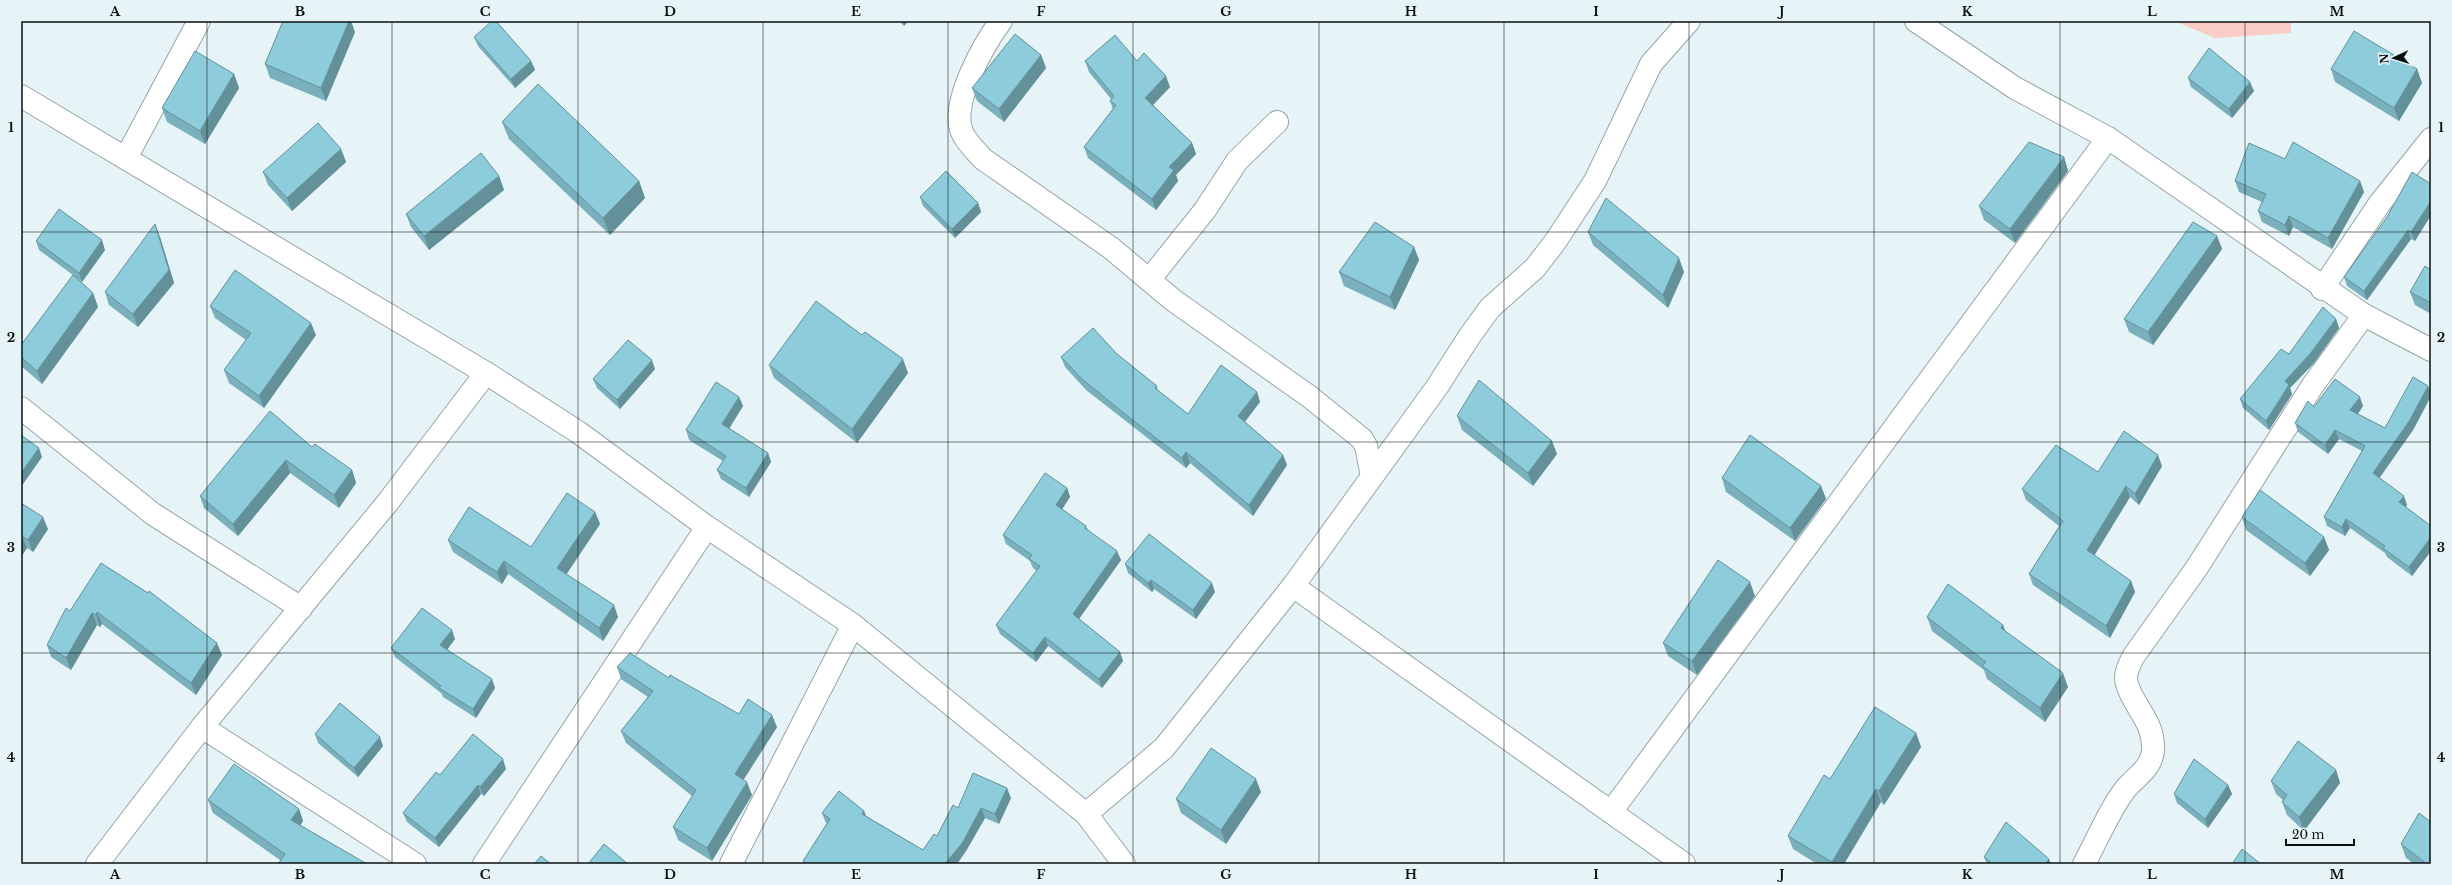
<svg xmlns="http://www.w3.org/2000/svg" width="2452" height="885" font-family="'Libre Baskerville',serif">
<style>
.green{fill:#f9ccc6}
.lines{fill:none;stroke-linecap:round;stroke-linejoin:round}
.minor-casing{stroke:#98a4a6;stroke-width:24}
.minor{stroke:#fff;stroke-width:22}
.wall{fill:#79b0bc}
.shaded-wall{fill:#639099}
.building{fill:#8dcddb;stroke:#639099}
.grid{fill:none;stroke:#0b0f10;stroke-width:1;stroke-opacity:0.55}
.neatline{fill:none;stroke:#0b0f10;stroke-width:1.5}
.grid-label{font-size:13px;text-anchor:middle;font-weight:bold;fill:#0b0f10}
</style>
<rect width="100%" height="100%" fill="#e7f4f7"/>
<path class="green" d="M2174,21H2291V33L2215,38Z"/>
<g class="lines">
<defs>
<g id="minor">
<path d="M1001,21C984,44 950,103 962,132C966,142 975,150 983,159L1111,248L1173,300L1310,397L1362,439L1366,446L1372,476"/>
<path d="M1916,21L2015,88L2108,138L2364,315L2431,350"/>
<path d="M21,96L486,373L578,432L707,527L853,625L1086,814L1124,864"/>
<path d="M126,158L199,21"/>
<path d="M1149,280L1205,210L1237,161L1277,122"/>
<path d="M2322,289L2380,203L2431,139"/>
<path d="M21,408L153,514L301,608"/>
<path d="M1293,586L1684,864"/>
<path d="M202,727L415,864"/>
<path d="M1611,812L2108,138"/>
<path d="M1086,814L1164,748L1293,586L1437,387L1469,337L1490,308L1535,268L1555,242L1595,181L1651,64L1689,21"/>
<path d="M97,864L202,727L388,502L486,373"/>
<path d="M484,864L707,527"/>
<path d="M731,864L853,625"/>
<path d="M2084,864C2095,844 2114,800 2129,785C2140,774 2151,767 2153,751C2155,722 2134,708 2127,684C2124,674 2129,666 2133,657L2196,569L2313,385L2364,315"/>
</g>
</defs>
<use href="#minor" class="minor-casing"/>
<use href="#minor" class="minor"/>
</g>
<g class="wall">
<path d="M899,21H908L904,26Z"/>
<path d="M355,32L326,101L270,78L265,64Z"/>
<path d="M474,37L531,61L535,70L515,88L478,46Z"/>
<path d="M1041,55L1046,68L1004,122L977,101L972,88Z"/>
<path d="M1085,61H1137L1170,87L1153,105L1192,143L1196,154L1176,175L1178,181L1156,210L1088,158L1084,147L1113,109L1110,101L1111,99L1089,72Z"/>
<path d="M2331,69H2417L2422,83L2399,121L2335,82Z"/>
<path d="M234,74L239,88L205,144L167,122L162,108Z"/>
<path d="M2188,78L2254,91L2232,118L2191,87Z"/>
<path d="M502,122L639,181L645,198L610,235L509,139Z"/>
<path d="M341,149L346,162L292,211L268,185L263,172Z"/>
<path d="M2064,157L2068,171L2015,243L1984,220L1979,206Z"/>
<path d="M499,176L504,190L429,250L411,227L406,214Z"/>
<path d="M2235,181H2360L2364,192L2332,249L2293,227L2289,236L2262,222L2258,211L2262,202L2239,192Z"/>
<path d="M2431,184V215L2415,241L2411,239L2367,300L2347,286L2344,277Z"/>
<path d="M920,197L978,203L981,212L955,238L923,206Z"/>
<path d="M1588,232L1684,272L1668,308L1593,245Z"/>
<path d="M2217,236L2222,249L2153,345L2129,332L2124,319Z"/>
<path d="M160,237L174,283L138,327L109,305L105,292Z"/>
<path d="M36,241L105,250L82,282L77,278L93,293L98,307L42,384L21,366V345L73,275L39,250Z"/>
<path d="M1414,247L1419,260L1395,310L1344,286L1339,272Z"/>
<path d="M2431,270V314L2415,305L2410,292Z"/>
<path d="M210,306L316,335L264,408L229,383L224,370L246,340L215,318Z"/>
<path d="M2336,319L2339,328L2314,363L2290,388L2292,394L2269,430L2243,408L2240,399L2289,354Z"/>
<path d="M1117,354L1157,386L1158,391L1188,414L1257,392L1260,402L1245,422L1283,455L1287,465L1253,516L1190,463L1186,468L1086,390L1065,367L1061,357Z"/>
<path d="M769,365L908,373L857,443L774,378Z"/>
<path d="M655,369L620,409L597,388L593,379Z"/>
<path d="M2428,386L2431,393V396L2413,430L2379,478L2407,505L2406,507L2431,526V551L2412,576L2387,557L2385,553L2350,528L2345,536L2327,526L2324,517L2362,451L2339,439L2328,454L2298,432L2295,423L2314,407L2363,406L2358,414L2385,428Z"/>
<path d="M739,397L743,406L729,428L768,453L771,462L749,497L721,479L717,470L723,461L689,440L686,430Z"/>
<path d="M1457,416L1557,454L1533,486L1462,430Z"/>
<path d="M312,447L352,470L356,483L339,508L290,473L238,536L204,508L200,496Z"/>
<path d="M2162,466L2139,505L2130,497L2094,555L2131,581L2135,592L2110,638L2033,585L2029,574L2059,526L2026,500L2022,489L2098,472Z"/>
<path d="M1722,478L1821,486L1826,499L1795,541L1726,492Z"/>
<path d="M1067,488L1070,497L1062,509L1086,526L1088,530L1121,560L1079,619L1120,652L1123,661L1102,688L1048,646L1036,662L1000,634L996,625L1037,571L1033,568L1030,561L1006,544L1003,535Z"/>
<path d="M21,503L48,529L33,552L27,548L21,557Z"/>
<path d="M595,512L600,524L566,574L618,617L603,641L508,574L502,584L453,552L448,540L531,547Z"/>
<path d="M2242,517L2324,537L2329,550L2310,576L2246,530Z"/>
<path d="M1125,564L1215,592L1196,619L1154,589L1152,592L1128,573Z"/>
<path d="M148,593L222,655L196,695L102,624L100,627L97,625L71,670L51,657L47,645L70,611Z"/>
<path d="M1755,596L1697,675L1668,656L1663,643Z"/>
<path d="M1927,617L2003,625L2005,631L2068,687L2045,722L1987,679L1984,670L1932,631Z"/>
<path d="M455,639L447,649L495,688L476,718L443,697L441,693L395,657L391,648Z"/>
<path d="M617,667L669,678L739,714L777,727L743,780L752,795L712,861L678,840L673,827L692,796L626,743L621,731L648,697L621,679Z"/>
<path d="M1916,733L1921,747L1884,805L1881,802L1844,864H1817L1793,849L1788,836L1830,779Z"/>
<path d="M315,734L383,746L358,777L318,743Z"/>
<path d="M506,769L484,796L481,794L439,847L407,822L403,813L440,775Z"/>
<path d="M2336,770L2340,783L2304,831L2287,815L2282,802L2283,800L2276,794L2271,781Z"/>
<path d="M2228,785L2232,794L2208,828L2177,803L2174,794Z"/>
<path d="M1261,792L1226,844L1181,813L1176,799Z"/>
<path d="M1011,798L999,824L985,818L966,851L957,864H804L803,861L827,823H826L822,813L864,811L866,816L923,850L937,836L958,808Z"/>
<path d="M208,800L299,809L303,821L300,825L367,864L280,860L213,813Z"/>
<path d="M2401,844L2431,864H2414L2406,858Z"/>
<path d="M1984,857L2051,864H1987Z"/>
</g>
<g class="shaded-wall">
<path d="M349,21H351L355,32L326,101L321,88Z"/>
<path d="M903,21H908L904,26Z"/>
<path d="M1041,55L1046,68L1004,122L999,109Z"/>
<path d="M531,61L535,70L515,88L511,79Z"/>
<path d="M2417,69L2422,83L2399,121L2394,108Z"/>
<path d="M234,74L239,88L205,144L200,131Z"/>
<path d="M1166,76L1170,87L1149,109L1145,98Z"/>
<path d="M2250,82L2254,91L2232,118L2229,109Z"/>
<path d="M1192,143L1196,154L1176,175L1178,181L1156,210L1152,199L1169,167Z"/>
<path d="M341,149L346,162L292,211L287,198Z"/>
<path d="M2064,157L2068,171L2015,243L2010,229Z"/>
<path d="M499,176L504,190L429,250L424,236Z"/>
<path d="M639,181L645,198L610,235L603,218Z"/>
<path d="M2360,181L2364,192L2332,249L2328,238Z"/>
<path d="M2431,201V215L2415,241L2411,232Z"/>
<path d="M978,203L981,212L955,238L952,229Z"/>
<path d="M2289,216L2293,227L2289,236L2285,225Z"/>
<path d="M155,224L160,237L174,283L138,327L133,314Z"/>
<path d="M2408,230L2411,239L2367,300L2364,291Z"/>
<path d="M2217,236L2222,249L2153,345L2148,332Z"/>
<path d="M102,240L105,250L82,282L79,273Z"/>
<path d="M1414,247L1419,260L1395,310L1390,297Z"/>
<path d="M1679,258L1684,272L1668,308L1663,295Z"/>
<path d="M93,293L98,307L42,384L37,371Z"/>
<path d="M2336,319L2339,328L2314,363L2290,388L2292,394L2269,430L2266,421L2285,381Z"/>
<path d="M311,323L316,335L264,408L259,396Z"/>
<path d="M903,359L908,373L857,443L852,429Z"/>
<path d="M652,360L655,369L620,409L617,400Z"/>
<path d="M2428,386L2431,393V396L2413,430L2376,483L2373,473Z"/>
<path d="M1257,392L1260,402L1241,426L1238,416Z"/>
<path d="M739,397L743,406L726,434L722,424Z"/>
<path d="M2360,397L2363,406L2354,419L2350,410Z"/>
<path d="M2335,430L2339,439L2328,454L2325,445Z"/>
<path d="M1552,441L1557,454L1533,486L1528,473Z"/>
<path d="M39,448L42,457L21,487V473Z"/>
<path d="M1186,452L1190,463L1186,468L1182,458Z"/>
<path d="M768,453L771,462L749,497L746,488Z"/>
<path d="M1283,455L1287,465L1253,516L1249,505Z"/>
<path d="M2158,455L2162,466L2139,505L2135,494Z"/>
<path d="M286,460L290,473L238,536L233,524Z"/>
<path d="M352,470L356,483L339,508L334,495Z"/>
<path d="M1821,486L1826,499L1795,541L1790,528Z"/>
<path d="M2126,486L2130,497L2091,561L2087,550Z"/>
<path d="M1067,488L1070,497L1059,514L1056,505Z"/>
<path d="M2404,496L2407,505L2403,511L2399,502Z"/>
<path d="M595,512L600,524L562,581L557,568Z"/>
<path d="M43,517L48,529L33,552L28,540Z"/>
<path d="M2346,519L2350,528L2345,536L2342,527Z"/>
<path d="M22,536L27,548L21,557V539Z"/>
<path d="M2324,537L2329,550L2310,576L2305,563Z"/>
<path d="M2431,537V551L2412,576L2409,567Z"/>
<path d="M1117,551L1121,560L1076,623L1073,614Z"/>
<path d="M504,561L508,574L502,584L497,572Z"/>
<path d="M1151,580L1154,589L1152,592L1148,583Z"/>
<path d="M2131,581L2135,592L2110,638L2106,626Z"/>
<path d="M1750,582L1755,596L1697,675L1692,661Z"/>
<path d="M1212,583L1215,592L1196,619L1193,610Z"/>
<path d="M614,605L618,617L603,641L599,628Z"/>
<path d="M97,612L102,624L100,627L96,615Z"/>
<path d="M92,613L97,625L71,670L66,658Z"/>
<path d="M2003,625L2008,639L2001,628Z"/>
<path d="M452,630L455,639L444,654L440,645Z"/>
<path d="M1045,637L1048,646L1036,662L1033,653Z"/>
<path d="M217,643L222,655L196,695L191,683Z"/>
<path d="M1120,652L1123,661L1102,688L1099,679Z"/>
<path d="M2063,673L2068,687L2045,722L2040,708Z"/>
<path d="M492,679L495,688L476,718L473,709Z"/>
<path d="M772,715L777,727L739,787L735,774Z"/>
<path d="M1916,733L1921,747L1884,805L1879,791Z"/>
<path d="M380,737L383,746L358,777L354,768Z"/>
<path d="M503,759L506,769L484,796L480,787Z"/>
<path d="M2336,770L2340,783L2304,831L2299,817Z"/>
<path d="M1256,779L1261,792L1226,844L1221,830Z"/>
<path d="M747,782L752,795L712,861L707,848Z"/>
<path d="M478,785L481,794L439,847L435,838Z"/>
<path d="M2228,785L2232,794L2208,828L2205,819Z"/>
<path d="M1007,788L1011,798L999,824L995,814Z"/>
<path d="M1876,789L1881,802L1844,864H1832V862Z"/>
<path d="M981,808L985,818L966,851L957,864H945Z"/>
<path d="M299,809L303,821L296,832L291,820Z"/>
<path d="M864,811L868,821L862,814Z"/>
<path d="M2049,859L2051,864H2045Z"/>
</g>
<g class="building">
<path d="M283,21H349L321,88L265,64Z"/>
<path d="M492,21H496L531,61L511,79L474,37Z"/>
<path d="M2354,31L2417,69L2394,108L2331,69Z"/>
<path d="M1015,34L1041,55L999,109L972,88Z"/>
<path d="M1115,35L1137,61L1144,53L1166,76L1145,98L1192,143L1169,167L1174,170L1152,199L1084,147L1116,105L1110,101L1114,96L1085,61Z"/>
<path d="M2209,48L2250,82L2229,109L2188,78Z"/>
<path d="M195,51L234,74L200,131L162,108Z"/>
<path d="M538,84L639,181L603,218L502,122Z"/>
<path d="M318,123L341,149L287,198L263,172Z"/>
<path d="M2029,142L2064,157L2010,229L1979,206Z"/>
<path d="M2293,142L2360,181L2328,238L2289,216L2285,225L2258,211L2266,194L2235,181L2249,143L2285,159Z"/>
<path d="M481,153L499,176L424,236L406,214Z"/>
<path d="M946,171L978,203L952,229L920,197Z"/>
<path d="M2412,172L2431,184V201L2411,232L2408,230L2364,291L2344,277L2387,217Z"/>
<path d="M1606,198L1679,258L1663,295L1588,232Z"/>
<path d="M59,209L102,240L79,273L36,241Z"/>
<path d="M1375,222L1414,247L1390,297L1339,272Z"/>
<path d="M2193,222L2217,236L2148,332L2124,319Z"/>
<path d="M155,224L169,270L133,314L105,292Z"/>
<path d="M2425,266L2431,270V303L2410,292Z"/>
<path d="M235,270L311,323L259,396L224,370L251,333L210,306Z"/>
<path d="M73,275L93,293L37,371L21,357V345Z"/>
<path d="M816,301L862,335L865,332L903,359L852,429L769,365Z"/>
<path d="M2323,307L2336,319L2310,354L2285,381L2289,385L2266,421L2240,399L2281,349L2289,354Z"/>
<path d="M1093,328L1117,354L1157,386L1155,388L1188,414L1221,365L1257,392L1238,416L1283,455L1249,505L1186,452L1182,458L1130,418L1082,379L1061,357Z"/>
<path d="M628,340L652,360L617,400L593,379Z"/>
<path d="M2413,377L2428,386L2410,420L2373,473L2404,496L2399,502L2431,526V537L2409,567L2383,548L2385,546L2346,519L2342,527L2324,517L2365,446L2335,430L2325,445L2295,423L2308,401L2314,407L2335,379L2360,397L2350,410L2385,428Z"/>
<path d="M1479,380L1552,441L1528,473L1457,416Z"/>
<path d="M716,382L739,397L722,424L768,453L746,488L717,470L726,456L686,430Z"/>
<path d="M270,411L312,447L315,444L352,470L334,495L286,460L233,524L200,496Z"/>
<path d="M2124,431L2158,455L2135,494L2126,486L2087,550L2131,581L2106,626L2029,574L2063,521L2022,489L2056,445L2098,472Z"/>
<path d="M21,435L39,448L21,473Z"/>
<path d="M1750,435L1821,486L1790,528L1722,478Z"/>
<path d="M1045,473L1067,488L1056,505L1086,526L1085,528L1117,551L1073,614L1120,652L1099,679L1045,637L1033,653L996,625L1040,566L1029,559L1032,555L1003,535Z"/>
<path d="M2260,490L2324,537L2305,563L2242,517Z"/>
<path d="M567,493L595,512L557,568L614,605L599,628L504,561L497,572L448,540L469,507L531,547Z"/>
<path d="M21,503L43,517L28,540L22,536L21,539Z"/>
<path d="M1149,534L1212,583L1193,610L1151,580L1148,583L1125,564Z"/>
<path d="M1718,560L1750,582L1692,661L1663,643Z"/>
<path d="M101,563L148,593L149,591L217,643L191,683L97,612L96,615L92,613L66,658L47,645L66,608L70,611Z"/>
<path d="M1948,584L2003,625L2001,628L2063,673L2040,708L1982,666L1986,662L1927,617Z"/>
<path d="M422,608L452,630L440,645L492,679L473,709L439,688L441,686L391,648Z"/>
<path d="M630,653L669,678L670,675L739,714L748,699L772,715L735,774L747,782L707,848L673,827L696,790L621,731L653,691L617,667Z"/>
<path d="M340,703L380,737L354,768L315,734Z"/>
<path d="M1875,707L1916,733L1879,791L1876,789L1832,862L1788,836L1824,775L1830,779Z"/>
<path d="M473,734L503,759L480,787L478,785L435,838L403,813L436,772L440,775Z"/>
<path d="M2298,741L2336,770L2299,817L2282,802L2287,795L2271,781Z"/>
<path d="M1211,748L1256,779L1221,830L1176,799Z"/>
<path d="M2194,759L2228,785L2205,819L2174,794Z"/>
<path d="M234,764L299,809L291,820L367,864H278L285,854L208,800Z"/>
<path d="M973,773L1007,788L995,814L981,808L963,842L945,864H808L803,861L830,819L822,813L839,791L864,811L862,814L923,850L934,834L937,836L953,805L958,808Z"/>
<path d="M2419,813L2431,822V864H2427L2401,844Z"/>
<path d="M2006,822L2049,859L2045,864H1993L1984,857Z"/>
<path d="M604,844L628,864H588Z"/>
<path d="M2242,849L2261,864H2232Z"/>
<path d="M541,856L551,864H534Z"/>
</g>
<path class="grid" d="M207,21V864M392,21V864M578,21V864M763,21V864M948,21V864M1133,21V864M1319,21V864M1504,21V864M1689,21V864M1874,21V864M2060,21V864M2245,21V864M21,232H2431M21,442H2431M21,653H2431"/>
<rect width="2452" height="885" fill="none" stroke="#e7f4f7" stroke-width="44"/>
<g transform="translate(2394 58) rotate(266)" stroke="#e7f4f7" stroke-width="3" paint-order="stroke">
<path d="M0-3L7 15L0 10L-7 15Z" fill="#0b0f10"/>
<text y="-6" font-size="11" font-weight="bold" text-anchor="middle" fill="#0b0f10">N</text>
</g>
<path d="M2286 839v6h68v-6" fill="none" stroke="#0b0f10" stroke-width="2"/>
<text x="2292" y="839" font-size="12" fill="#0b0f10" stroke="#e7f4f7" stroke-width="3" paint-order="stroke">20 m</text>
<rect x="22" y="22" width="2408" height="841" class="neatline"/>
<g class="grid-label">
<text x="115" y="16">A</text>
<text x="300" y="16">B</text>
<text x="485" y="16">C</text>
<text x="670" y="16">D</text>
<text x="856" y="16">E</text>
<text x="1041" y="16">F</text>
<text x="1226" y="16">G</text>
<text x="1411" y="16">H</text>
<text x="1596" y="16">I</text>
<text x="1782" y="16">J</text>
<text x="1967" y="16">K</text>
<text x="2152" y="16">L</text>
<text x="2337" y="16">M</text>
<text x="11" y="132">1</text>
<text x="2441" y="132">1</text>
<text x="11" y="342">2</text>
<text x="2441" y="342">2</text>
<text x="11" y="552">3</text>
<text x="2441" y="552">3</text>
<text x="11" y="762">4</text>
<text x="2441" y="762">4</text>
<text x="115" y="879">A</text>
<text x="300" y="879">B</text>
<text x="485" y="879">C</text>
<text x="670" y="879">D</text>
<text x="856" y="879">E</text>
<text x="1041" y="879">F</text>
<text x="1226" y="879">G</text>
<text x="1411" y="879">H</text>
<text x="1596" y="879">I</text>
<text x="1782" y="879">J</text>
<text x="1967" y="879">K</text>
<text x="2152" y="879">L</text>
<text x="2337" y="879">M</text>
</g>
</svg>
